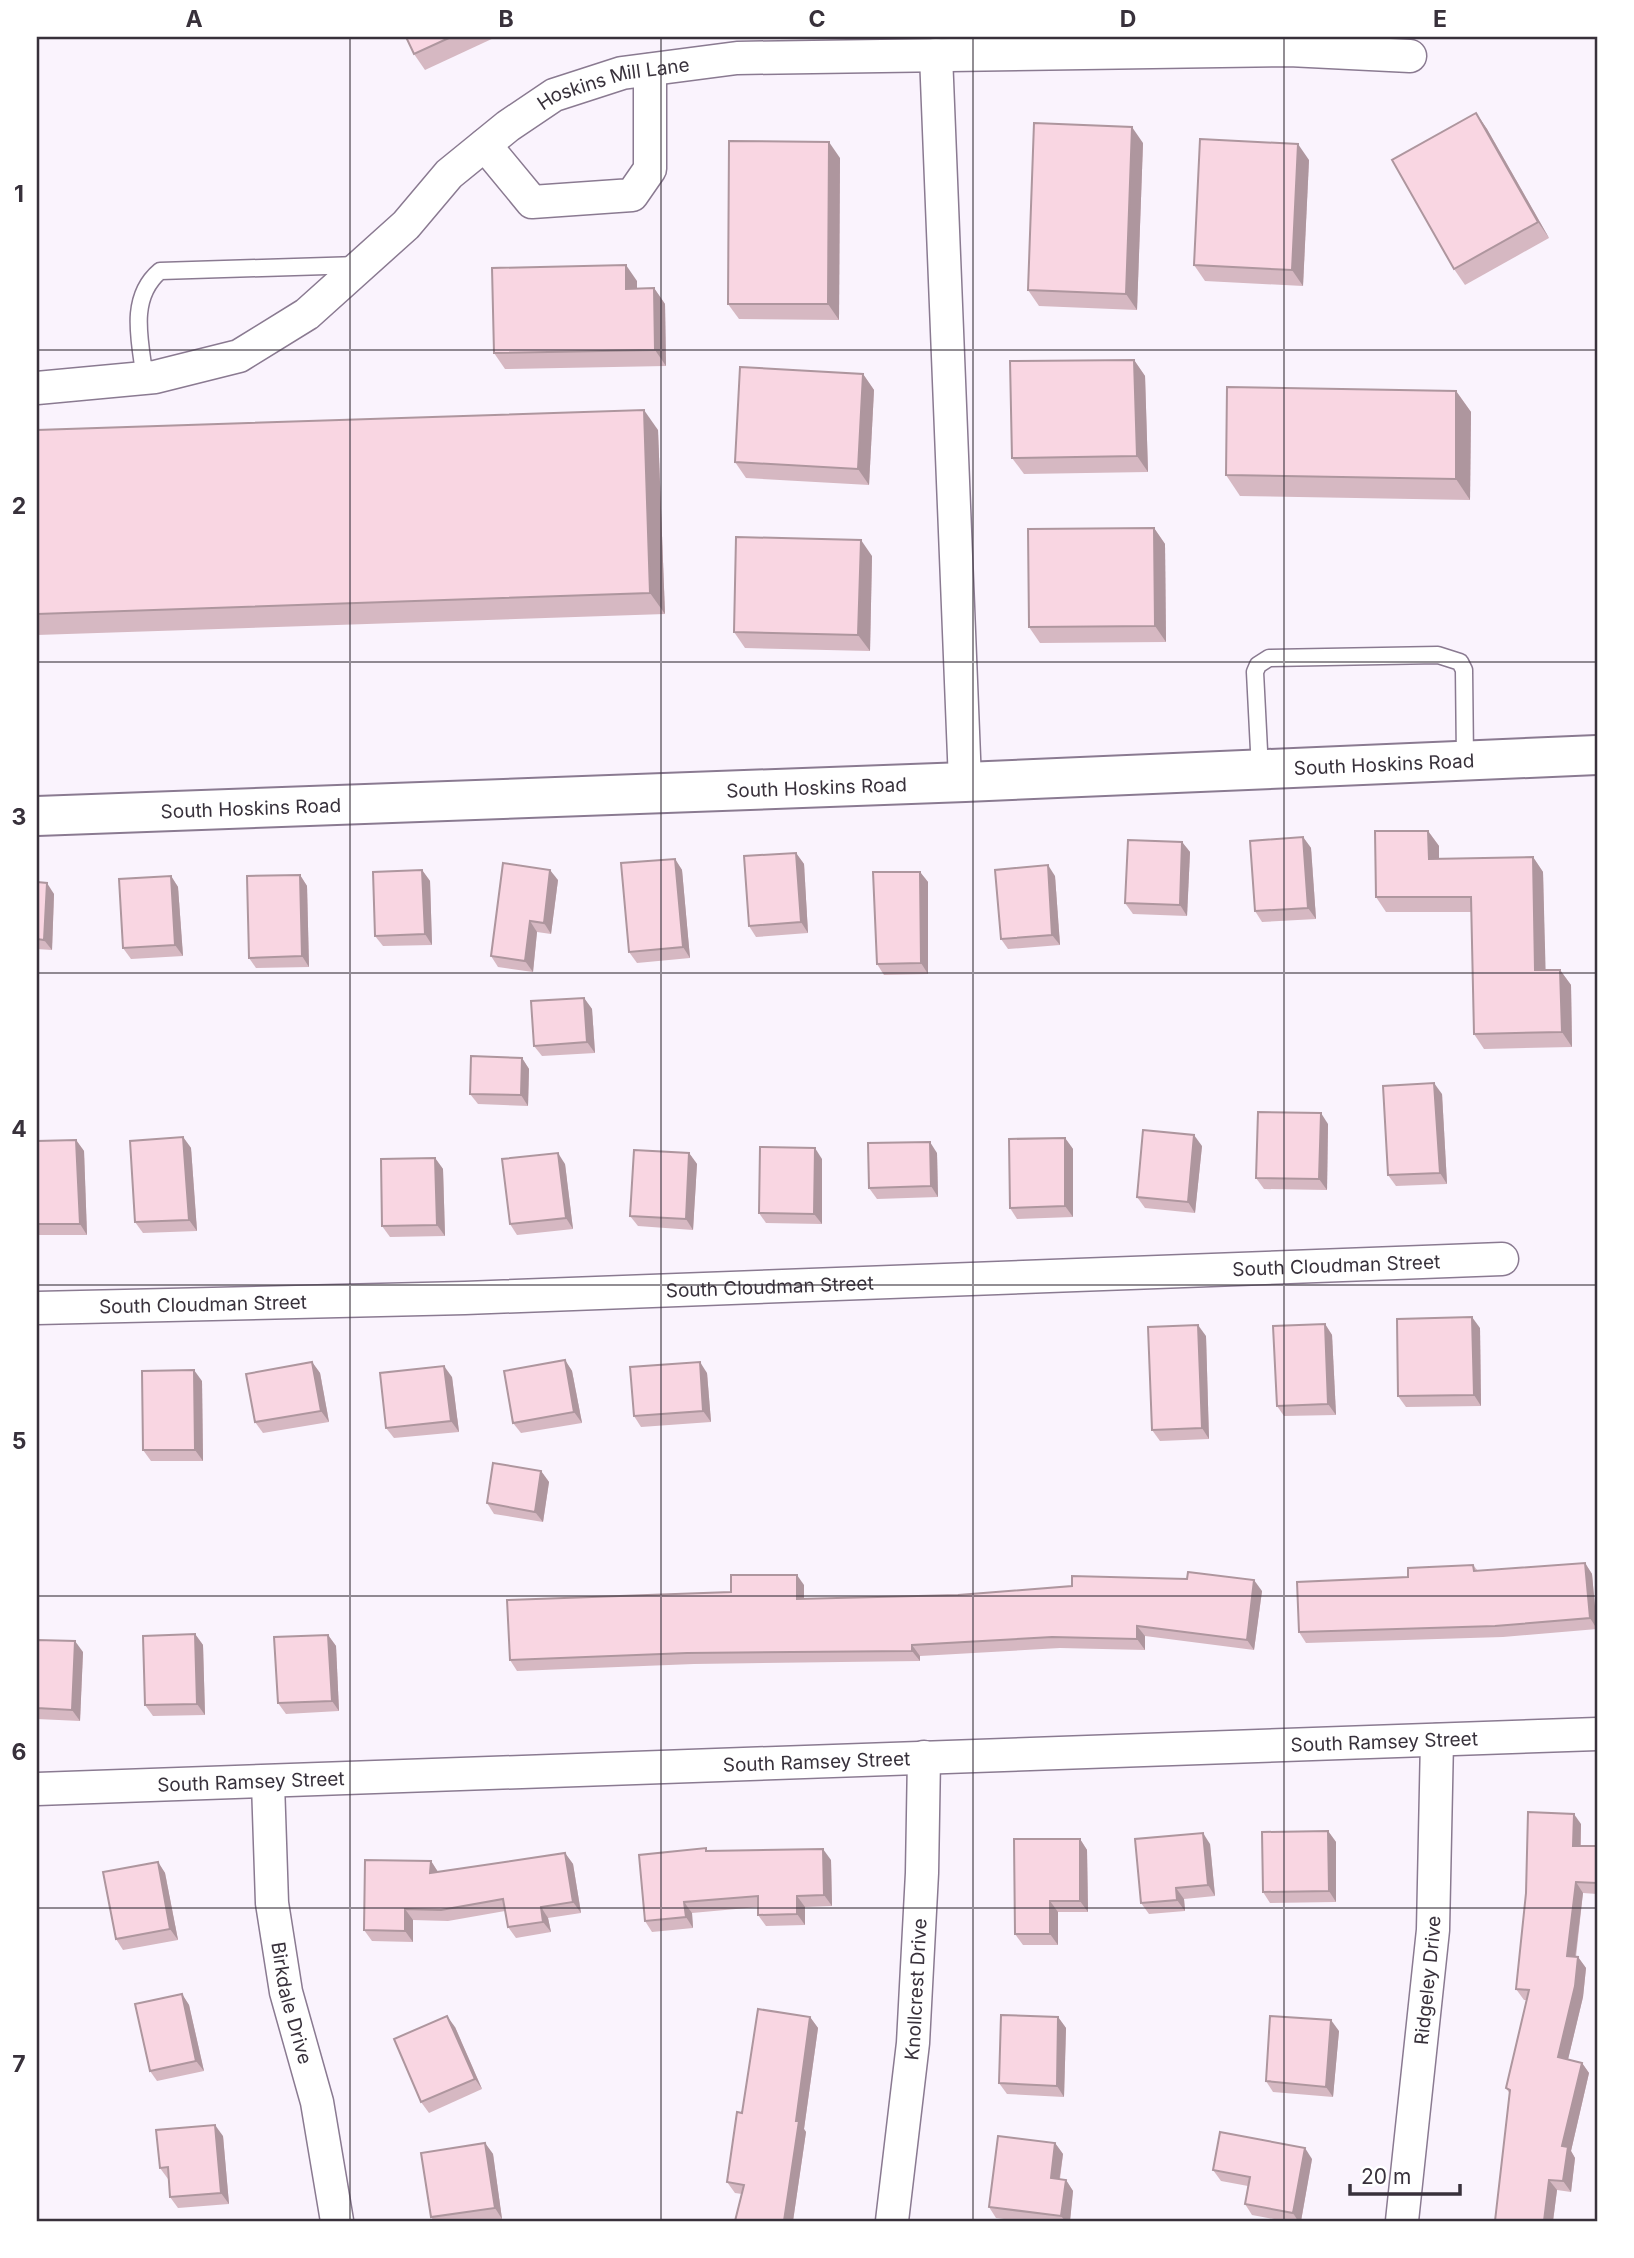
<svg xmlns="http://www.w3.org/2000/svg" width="1634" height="2258" font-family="Inter,sans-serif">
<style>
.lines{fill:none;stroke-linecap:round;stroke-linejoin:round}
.lane-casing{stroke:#8a7a91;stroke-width:19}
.street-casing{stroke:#8a7a91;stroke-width:35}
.secondary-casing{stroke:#8a7a91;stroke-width:42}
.lane{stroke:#fff;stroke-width:16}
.street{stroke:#fff;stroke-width:32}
.secondary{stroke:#fff;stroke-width:38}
.wall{fill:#d6b8c2}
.shaded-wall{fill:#ae969e}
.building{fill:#f9d6e2;stroke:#ae969e;stroke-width:2}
.grid{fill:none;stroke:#38313b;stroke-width:2;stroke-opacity:0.55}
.labels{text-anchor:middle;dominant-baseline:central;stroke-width:5;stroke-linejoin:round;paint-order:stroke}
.street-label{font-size:19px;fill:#38313b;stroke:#fff}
.neatline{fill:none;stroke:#38313b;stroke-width:2.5}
.grid-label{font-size:23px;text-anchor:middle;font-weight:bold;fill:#38313b}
</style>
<rect width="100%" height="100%" fill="#faf3fd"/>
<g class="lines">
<defs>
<g id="lane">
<path d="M145,379C140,341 128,298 160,271L359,265"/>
<path d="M1260,770L1255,672L1258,665L1269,658L1438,655L1460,662L1464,670L1465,760"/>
</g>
<g id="street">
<path d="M936,55L965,782"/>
<path d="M485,145L532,202L632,195L650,169V70"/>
<path id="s1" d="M37,388L155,377L239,356L307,314L406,225L449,174L508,126L554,95L622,73L737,58L1289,50L1410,56"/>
<path id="s2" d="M37,1308L465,1298L1502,1259"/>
<path id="s3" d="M268,1783L272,1903L286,1992L317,2102L337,2221"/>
<path id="s4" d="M37,1789L1597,1734"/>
<path id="s5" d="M892,2221L913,2043L922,1873L924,1757"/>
<path id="s6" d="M1402,2221L1433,1930L1437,1740"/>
</g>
<g id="secondary">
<path id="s7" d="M37,816L965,782L1597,755"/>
</g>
</defs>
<use href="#lane" class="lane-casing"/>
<use href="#street" class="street-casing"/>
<use href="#secondary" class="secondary-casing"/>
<use href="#lane" class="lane"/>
<use href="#street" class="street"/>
<use href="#secondary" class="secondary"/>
</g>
<g class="wall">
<path d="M406,37H496L425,70L414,54Z"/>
<path d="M1476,113L1487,129L1549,238L1465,285L1454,269Z"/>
<path d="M1143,143L1137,310L1039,306L1028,290Z"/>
<path d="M840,158L839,320L739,319L728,304Z"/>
<path d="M1309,160L1303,286L1205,281L1194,265Z"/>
<path d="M637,281V289L654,288L665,304L666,366L505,369L494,353Z"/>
<path d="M1134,360L1145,376L1148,472L1024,474L1012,458Z"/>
<path d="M863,374L874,390L869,485L746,478L735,462Z"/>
<path d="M1456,391L1471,412L1470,500L1240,496L1226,475Z"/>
<path d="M37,430H658L665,614L37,635Z"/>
<path d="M1154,528L1165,544L1166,642L1040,643L1029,627Z"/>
<path d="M872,556L870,651L745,648L734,632Z"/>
<path d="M1428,831L1439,846V859L1533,857L1543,872L1545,970H1560L1571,985L1572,1047L1484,1049L1474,1034L1471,912H1386L1376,897Z"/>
<path d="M1303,837L1311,848L1316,919L1262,922L1255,911Z"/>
<path d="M1182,842L1190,852L1187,916L1133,914L1125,903Z"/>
<path d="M796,853L804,864L808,933L756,937L749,926Z"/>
<path d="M675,859L682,870L690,958L637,963L629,952Z"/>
<path d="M422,870L430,881L432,945L383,946L375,936Z"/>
<path d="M920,872L928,882V974L884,975L877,964Z"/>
<path d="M300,875L307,886L309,967L256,968L249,958Z"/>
<path d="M171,876L178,887L183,956L131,959L123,948Z"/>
<path d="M1055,876L1060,945L1008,949L1001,939Z"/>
<path d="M558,880L551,934L537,932L533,972L498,967L491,956Z"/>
<path d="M37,882L54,894L52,950L37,949Z"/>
<path d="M584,998L592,1009L595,1053L542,1056L534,1046Z"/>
<path d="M522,1058L529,1069L528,1106L478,1104L470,1094Z"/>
<path d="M1442,1094L1447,1184L1396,1186L1388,1175Z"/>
<path d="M1328,1124L1327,1190L1264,1189L1256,1178Z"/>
<path d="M183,1137L191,1148L197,1231L143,1233L135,1222Z"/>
<path d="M1065,1138L1073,1149V1217L1017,1219L1010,1208Z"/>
<path d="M76,1140L84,1151L87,1235H39L37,1231V1141Z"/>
<path d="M1202,1146L1195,1213L1145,1208L1137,1197Z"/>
<path d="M689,1153L697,1164L693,1230L638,1226L630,1216Z"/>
<path d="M937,1153L938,1197L877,1199L869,1188Z"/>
<path d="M435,1158L443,1169L445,1236L390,1237L382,1226Z"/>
<path d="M822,1159V1224L766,1223L759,1213Z"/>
<path d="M565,1164L573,1229L517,1235L510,1224Z"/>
<path d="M1325,1324L1332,1335L1336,1415L1284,1416L1277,1406Z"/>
<path d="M1480,1328L1481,1406L1406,1407L1398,1396Z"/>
<path d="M1206,1336L1209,1439L1160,1441L1152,1430Z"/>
<path d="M565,1360L572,1371L582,1423L521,1433L513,1423Z"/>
<path d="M312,1362L320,1373L329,1422L263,1433L255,1422Z"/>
<path d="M707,1373L711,1422L641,1427L634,1416Z"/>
<path d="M452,1377L459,1432L394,1438L386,1428Z"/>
<path d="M202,1381L203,1461H151L143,1450Z"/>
<path d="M541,1471L549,1482L543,1522L494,1514L487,1503Z"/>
<path d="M1585,1563L1592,1574L1597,1629L1503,1637L1306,1643L1299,1632L1408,1577L1473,1565L1478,1571Z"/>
<path d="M804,1585V1599L1262,1591L1254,1650L1145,1636V1650L1060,1648L920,1656V1661L694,1664L517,1671L510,1660L731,1592Z"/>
<path d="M195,1634L203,1645L205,1715L153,1716L145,1705Z"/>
<path d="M328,1635L336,1646L339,1711L286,1714L278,1703Z"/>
<path d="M37,1640L83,1652L80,1721L37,1719Z"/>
<path d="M1581,1824V1846H1597V1894L1583,1893L1576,1957H1578L1586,1968L1583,1997L1568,2059L1582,2063L1589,2073L1571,2151L1575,2158L1571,2192L1557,2190L1553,2221L1510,2094L1506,2088L1527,2000H1524L1516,1989Z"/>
<path d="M1328,1831L1336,1842V1902L1270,1903L1263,1892Z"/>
<path d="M1080,1839L1087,1850L1088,1912H1058V1945H1023L1015,1934Z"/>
<path d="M1210,1844L1215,1896L1184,1899L1185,1911L1149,1914L1141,1903Z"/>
<path d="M708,1851L831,1860L832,1906L805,1907V1925L766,1926L758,1915V1907L692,1913L693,1928L652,1932L645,1921Z"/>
<path d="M565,1853L573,1864L581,1913L548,1918L551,1932L516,1938L508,1927L505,1911L448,1921L413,1920V1942L372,1941L364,1930L431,1861L438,1872Z"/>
<path d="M158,1862L165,1873L178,1940L123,1950L116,1939Z"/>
<path d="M182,1994L189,2005L204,2071L157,2081L150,2071Z"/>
<path d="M810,2017L818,2028L804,2129L806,2132L793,2221H735L742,2194L735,2193L727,2182Z"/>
<path d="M1058,2017L1066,2028L1064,2097L1007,2094L999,2083Z"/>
<path d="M455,2027L482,2089L429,2113L421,2102Z"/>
<path d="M1339,2031L1333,2097L1273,2092L1266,2081Z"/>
<path d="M223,2136L229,2204L178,2208L170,2197L169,2179H168L160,2168Z"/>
<path d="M485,2143L493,2154L502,2219L484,2221H434L431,2217Z"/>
<path d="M1055,2143L1063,2154L1060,2179L1066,2180L1073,2191L1070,2221H1021L996,2218L989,2207Z"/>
<path d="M1312,2159L1301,2221H1285L1252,2215L1245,2204L1248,2186L1221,2181L1213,2170Z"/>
</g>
<g class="shaded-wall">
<path d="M1476,113L1487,129L1549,238L1538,222Z"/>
<path d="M1132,127L1143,143L1137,310L1126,294Z"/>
<path d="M829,142L840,158L839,320L828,304Z"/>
<path d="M1298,144L1309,160L1303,286L1292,270Z"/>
<path d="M626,265L637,281V305L626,289Z"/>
<path d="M654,288L665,304L666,366L655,350Z"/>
<path d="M1134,360L1145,376L1148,472L1137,456Z"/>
<path d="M863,374L874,390L869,485L858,469Z"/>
<path d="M1456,391L1471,412L1470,500L1456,479Z"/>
<path d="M644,410L658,430L665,614L650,593Z"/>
<path d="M1154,528L1165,544L1166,642L1155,626Z"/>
<path d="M861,540L872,556L870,651L858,635Z"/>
<path d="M1428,831L1439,846V874L1429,859Z"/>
<path d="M1303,837L1311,848L1316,919L1308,908Z"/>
<path d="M1182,842L1190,852L1187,916L1180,905Z"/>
<path d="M796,853L804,864L808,933L801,922Z"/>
<path d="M1533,857L1543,872L1546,985L1535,970Z"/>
<path d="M675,859L682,870L690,958L683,947Z"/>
<path d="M1048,865L1055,876L1060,945L1052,935Z"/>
<path d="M422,870L430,881L432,945L425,934Z"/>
<path d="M550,870L558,880L551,934L544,923Z"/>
<path d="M920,872L928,882V974L921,963Z"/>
<path d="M300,875L307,886L309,967L302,956Z"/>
<path d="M171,876L178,887L183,956L175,945Z"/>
<path d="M47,883L54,894L52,950L44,940Z"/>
<path d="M530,921L537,932L533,972L525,961Z"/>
<path d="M1560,970L1571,985L1572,1047L1562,1032Z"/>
<path d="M584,998L592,1009L595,1053L587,1042Z"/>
<path d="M522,1058L529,1069L528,1106L521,1095Z"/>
<path d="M1434,1083L1442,1094L1447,1184L1440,1173Z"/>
<path d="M1321,1113L1328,1124L1327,1190L1319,1179Z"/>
<path d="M1194,1135L1202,1146L1195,1213L1188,1202Z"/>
<path d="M183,1137L191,1148L197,1231L189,1220Z"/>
<path d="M1065,1138L1073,1149V1217L1065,1206Z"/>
<path d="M76,1140L84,1151L87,1235L80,1224Z"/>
<path d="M930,1142L937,1153L938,1197L931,1186Z"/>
<path d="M815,1148L822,1159V1224L814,1214Z"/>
<path d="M558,1153L565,1164L573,1229L566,1218Z"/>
<path d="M689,1153L697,1164L693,1230L686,1219Z"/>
<path d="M435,1158L443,1169L445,1236L437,1225Z"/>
<path d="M1472,1317L1480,1328L1481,1406L1474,1395Z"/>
<path d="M1325,1324L1332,1335L1336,1415L1328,1404Z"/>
<path d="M1198,1325L1206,1336L1209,1439L1202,1428Z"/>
<path d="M565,1360L572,1371L582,1423L574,1412Z"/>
<path d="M312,1362L320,1373L329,1422L321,1411Z"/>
<path d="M700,1362L707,1373L711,1422L703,1411Z"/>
<path d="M444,1366L452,1377L459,1432L451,1421Z"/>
<path d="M194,1370L202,1381L203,1461L195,1450Z"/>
<path d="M541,1471L549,1482L543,1522L535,1512Z"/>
<path d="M1585,1563L1592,1574L1597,1629L1590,1618Z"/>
<path d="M797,1575L804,1585V1610L797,1599Z"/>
<path d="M1254,1580L1262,1591L1254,1650L1247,1640Z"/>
<path d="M1137,1626L1145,1636V1650L1137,1639Z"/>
<path d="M195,1634L203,1645L205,1715L197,1704Z"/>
<path d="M328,1635L336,1646L339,1711L332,1701Z"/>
<path d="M75,1641L83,1652L80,1721L72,1710Z"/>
<path d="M912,1645L920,1656V1661L912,1651Z"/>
<path d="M1574,1814L1581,1824L1580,1856L1573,1846Z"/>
<path d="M1328,1831L1336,1842V1902L1329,1891Z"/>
<path d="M1203,1833L1210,1844L1215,1896L1208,1885Z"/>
<path d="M1080,1839L1087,1850L1088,1912L1080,1901Z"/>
<path d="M823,1849L831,1860L832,1906L824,1895Z"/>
<path d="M565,1853L573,1864L581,1913L573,1902Z"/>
<path d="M431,1861L438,1872L430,1873Z"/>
<path d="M158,1862L165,1873L178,1940L170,1929Z"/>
<path d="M1576,1882L1583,1893L1574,1967L1567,1956Z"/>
<path d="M1176,1888L1184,1899L1185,1911L1177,1900Z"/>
<path d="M797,1896L805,1907V1925L797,1914Z"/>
<path d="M1050,1901L1058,1912V1945L1050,1934Z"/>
<path d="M684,1902L692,1913L693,1928L686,1917Z"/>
<path d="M541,1907L548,1918L551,1932L543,1922Z"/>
<path d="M405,1909L413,1920V1942L405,1931Z"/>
<path d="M1578,1957L1586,1968L1583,1997L1566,2068L1558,2057Z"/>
<path d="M182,1994L189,2005L204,2071L196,2061Z"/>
<path d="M447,2016L455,2027L482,2089L475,2079Z"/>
<path d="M810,2017L818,2028L804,2129L806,2132L793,2221H784L796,2121Z"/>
<path d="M1058,2017L1066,2028L1064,2097L1057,2086Z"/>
<path d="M1331,2020L1339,2031L1333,2097L1326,2087Z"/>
<path d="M1582,2063L1589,2073L1571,2151L1575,2158L1571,2192L1563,2181L1562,2146Z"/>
<path d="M215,2125L223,2136L229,2204L221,2193Z"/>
<path d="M485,2143L493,2154L502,2219L495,2208Z"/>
<path d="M1055,2143L1063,2154L1058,2189L1051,2178Z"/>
<path d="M1305,2148L1312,2159L1301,2221H1298L1293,2213Z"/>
<path d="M1066,2180L1073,2191L1070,2221H1065L1061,2216Z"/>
<path d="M1549,2180L1557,2190L1553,2221H1544Z"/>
</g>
<g class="building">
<path d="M406,37H451L414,54Z"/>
<path d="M1476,113L1538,222L1454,269L1392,160Z"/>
<path d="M1034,123L1132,127L1126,294L1028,290Z"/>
<path d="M1200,139L1298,144L1292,270L1194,265Z"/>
<path d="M729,141L829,142L828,304H728Z"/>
<path d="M626,265V289L654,288L655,350L494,353L492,268Z"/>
<path d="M1134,360L1137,456L1012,458L1010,361Z"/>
<path d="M740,367L863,374L858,469L735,462Z"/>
<path d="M1227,387L1456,391V479L1226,475Z"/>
<path d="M644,410L650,593L37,614V430Z"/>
<path d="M1154,528L1155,626L1029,627L1028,529Z"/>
<path d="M736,537L861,540L858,635L734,632Z"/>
<path d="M1375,831H1428L1429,859L1533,857L1535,970H1560L1562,1032L1474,1034L1471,897H1376Z"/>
<path d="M1303,837L1308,908L1255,911L1250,841Z"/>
<path d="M1128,840L1182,842L1180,905L1125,903Z"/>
<path d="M796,853L801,922L749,926L744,856Z"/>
<path d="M675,859L683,947L629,952L621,863Z"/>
<path d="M503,863L550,870L544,923L530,921L525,961L491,956Z"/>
<path d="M1048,865L1052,935L1001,939L995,870Z"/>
<path d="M422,870L425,934L375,936L373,872Z"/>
<path d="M873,872H920L921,963L877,964Z"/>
<path d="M300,875L302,956L249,958L247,876Z"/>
<path d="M171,876L175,945L123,948L119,879Z"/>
<path d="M37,882L47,883L44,940L37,939Z"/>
<path d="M584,998L587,1042L534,1046L531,1001Z"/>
<path d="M471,1056L522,1058L521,1095L470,1094Z"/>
<path d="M1434,1083L1440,1173L1388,1175L1383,1086Z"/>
<path d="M1258,1112L1321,1113L1319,1179L1256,1178Z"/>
<path d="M1143,1130L1194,1135L1188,1202L1137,1197Z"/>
<path d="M183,1137L189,1220L135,1222L130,1141Z"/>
<path d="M1065,1138V1206L1010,1208L1009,1139Z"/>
<path d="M76,1140L80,1224H37V1141Z"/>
<path d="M930,1142L931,1186L869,1188L868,1143Z"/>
<path d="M760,1147L815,1148L814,1214L759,1213Z"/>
<path d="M634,1150L689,1153L686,1219L630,1216Z"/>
<path d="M558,1153L566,1218L510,1224L502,1159Z"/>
<path d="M435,1158L437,1225L382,1226L381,1159Z"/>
<path d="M1472,1317L1474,1395L1398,1396L1397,1319Z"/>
<path d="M1325,1324L1328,1404L1277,1406L1273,1326Z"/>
<path d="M1198,1325L1202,1428L1152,1430L1148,1327Z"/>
<path d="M565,1360L574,1412L513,1423L504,1371Z"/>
<path d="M312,1362L321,1411L255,1422L246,1374Z"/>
<path d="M700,1362L703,1411L634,1416L630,1367Z"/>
<path d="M444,1366L451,1421L386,1428L380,1373Z"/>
<path d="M194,1370L195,1450H143L142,1371Z"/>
<path d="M493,1463L541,1471L535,1512L487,1503Z"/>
<path d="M1585,1563L1590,1618L1495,1626L1299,1632L1297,1582L1408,1577V1568L1473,1565L1474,1571Z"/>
<path d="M1188,1572L1254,1580L1247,1640L1137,1626V1639L1052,1637L912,1645V1651L687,1653L510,1660L507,1600L731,1592V1575H797V1599L958,1595L1072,1586V1576L1187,1579Z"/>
<path d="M195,1634L197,1704L145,1705L143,1636Z"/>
<path d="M328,1635L332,1701L278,1703L274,1637Z"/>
<path d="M37,1640L75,1641L72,1710L37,1708Z"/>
<path d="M1528,1812L1574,1814L1573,1846H1597V1883L1576,1882L1567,1956L1578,1957L1575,1986L1558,2057L1582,2063L1562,2146L1568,2147L1563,2181L1549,2180L1544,2221H1495L1510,2090L1506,2088L1529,1990L1516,1989L1526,1893Z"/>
<path d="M1328,1831L1329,1891L1263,1892L1262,1832Z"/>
<path d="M1203,1833L1208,1885L1176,1888L1177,1900L1141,1903L1135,1839Z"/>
<path d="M1014,1839H1080V1901H1050V1934H1015Z"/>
<path d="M706,1848V1851L823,1849L824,1895L797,1896V1914L758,1915V1896L684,1902L686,1917L645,1921L639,1855Z"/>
<path d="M565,1853L573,1902L541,1907L543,1922L508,1927L503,1899L441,1910L405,1909V1931L364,1930L365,1860L431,1861L430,1873Z"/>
<path d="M158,1862L170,1929L116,1939L103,1872Z"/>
<path d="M182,1994L196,2061L150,2071L135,2004Z"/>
<path d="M758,2009L810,2017L796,2121H799L784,2221H735L744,2185L727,2182L737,2112L742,2113Z"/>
<path d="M1001,2015L1058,2017L1057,2086L999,2083Z"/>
<path d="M447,2016L475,2079L421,2102L394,2039Z"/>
<path d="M1270,2016L1331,2020L1326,2087L1266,2081Z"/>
<path d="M215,2125L221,2193L170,2197L168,2167L160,2168L156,2130Z"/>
<path d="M1220,2132L1305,2148L1293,2213L1245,2204L1250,2177L1213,2170Z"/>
<path d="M998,2136L1055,2143L1051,2178L1066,2180L1061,2216L989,2207Z"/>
<path d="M485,2143L495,2208L431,2217L421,2153Z"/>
</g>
<path class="grid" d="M350,37V2221M661,37V2221M973,37V2221M1284,37V2221M37,350H1597M37,662H1597M37,973H1597M37,1285H1597M37,1596H1597M37,1908H1597"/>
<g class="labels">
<g class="street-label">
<text stroke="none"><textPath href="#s1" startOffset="677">Hoskins Mill Lane</textPath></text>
<text stroke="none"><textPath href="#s7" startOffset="1348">South Hoskins Road</textPath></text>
<text stroke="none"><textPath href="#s7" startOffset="780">South Hoskins Road</textPath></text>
<text stroke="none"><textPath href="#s7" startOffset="214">South Hoskins Road</textPath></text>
<text stroke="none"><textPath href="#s2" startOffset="1300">South Cloudman Street</textPath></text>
<text stroke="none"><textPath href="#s2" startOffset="733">South Cloudman Street</textPath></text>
<text stroke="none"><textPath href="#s2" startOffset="166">South Cloudman Street</textPath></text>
<text stroke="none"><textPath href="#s4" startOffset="1348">South Ramsey Street</textPath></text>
<text stroke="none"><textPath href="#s4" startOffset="780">South Ramsey Street</textPath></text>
<text stroke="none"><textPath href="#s4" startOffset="214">South Ramsey Street</textPath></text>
<text stroke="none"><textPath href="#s6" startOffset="242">Ridgeley Drive</textPath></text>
<text stroke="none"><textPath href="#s5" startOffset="233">Knollcrest Drive</textPath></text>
<text stroke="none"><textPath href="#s3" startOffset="222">Birkdale Drive</textPath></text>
</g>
</g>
<rect width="1634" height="2258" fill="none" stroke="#ffffff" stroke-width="77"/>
<path d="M1350 2184v10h110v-10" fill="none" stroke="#38313b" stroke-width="3.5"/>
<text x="1361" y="2184" font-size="21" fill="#38313b" stroke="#ffffff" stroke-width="5" paint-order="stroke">20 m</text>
<rect x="38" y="38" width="1558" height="2182" class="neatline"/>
<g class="grid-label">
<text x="194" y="27">A</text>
<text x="506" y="27">B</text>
<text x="817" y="27">C</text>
<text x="1128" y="27">D</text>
<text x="1440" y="27">E</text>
<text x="19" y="202">1</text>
<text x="19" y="514">2</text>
<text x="19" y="825">3</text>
<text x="19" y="1137">4</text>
<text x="19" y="1449">5</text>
<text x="19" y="1760">6</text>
<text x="19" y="2072">7</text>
</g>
</svg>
